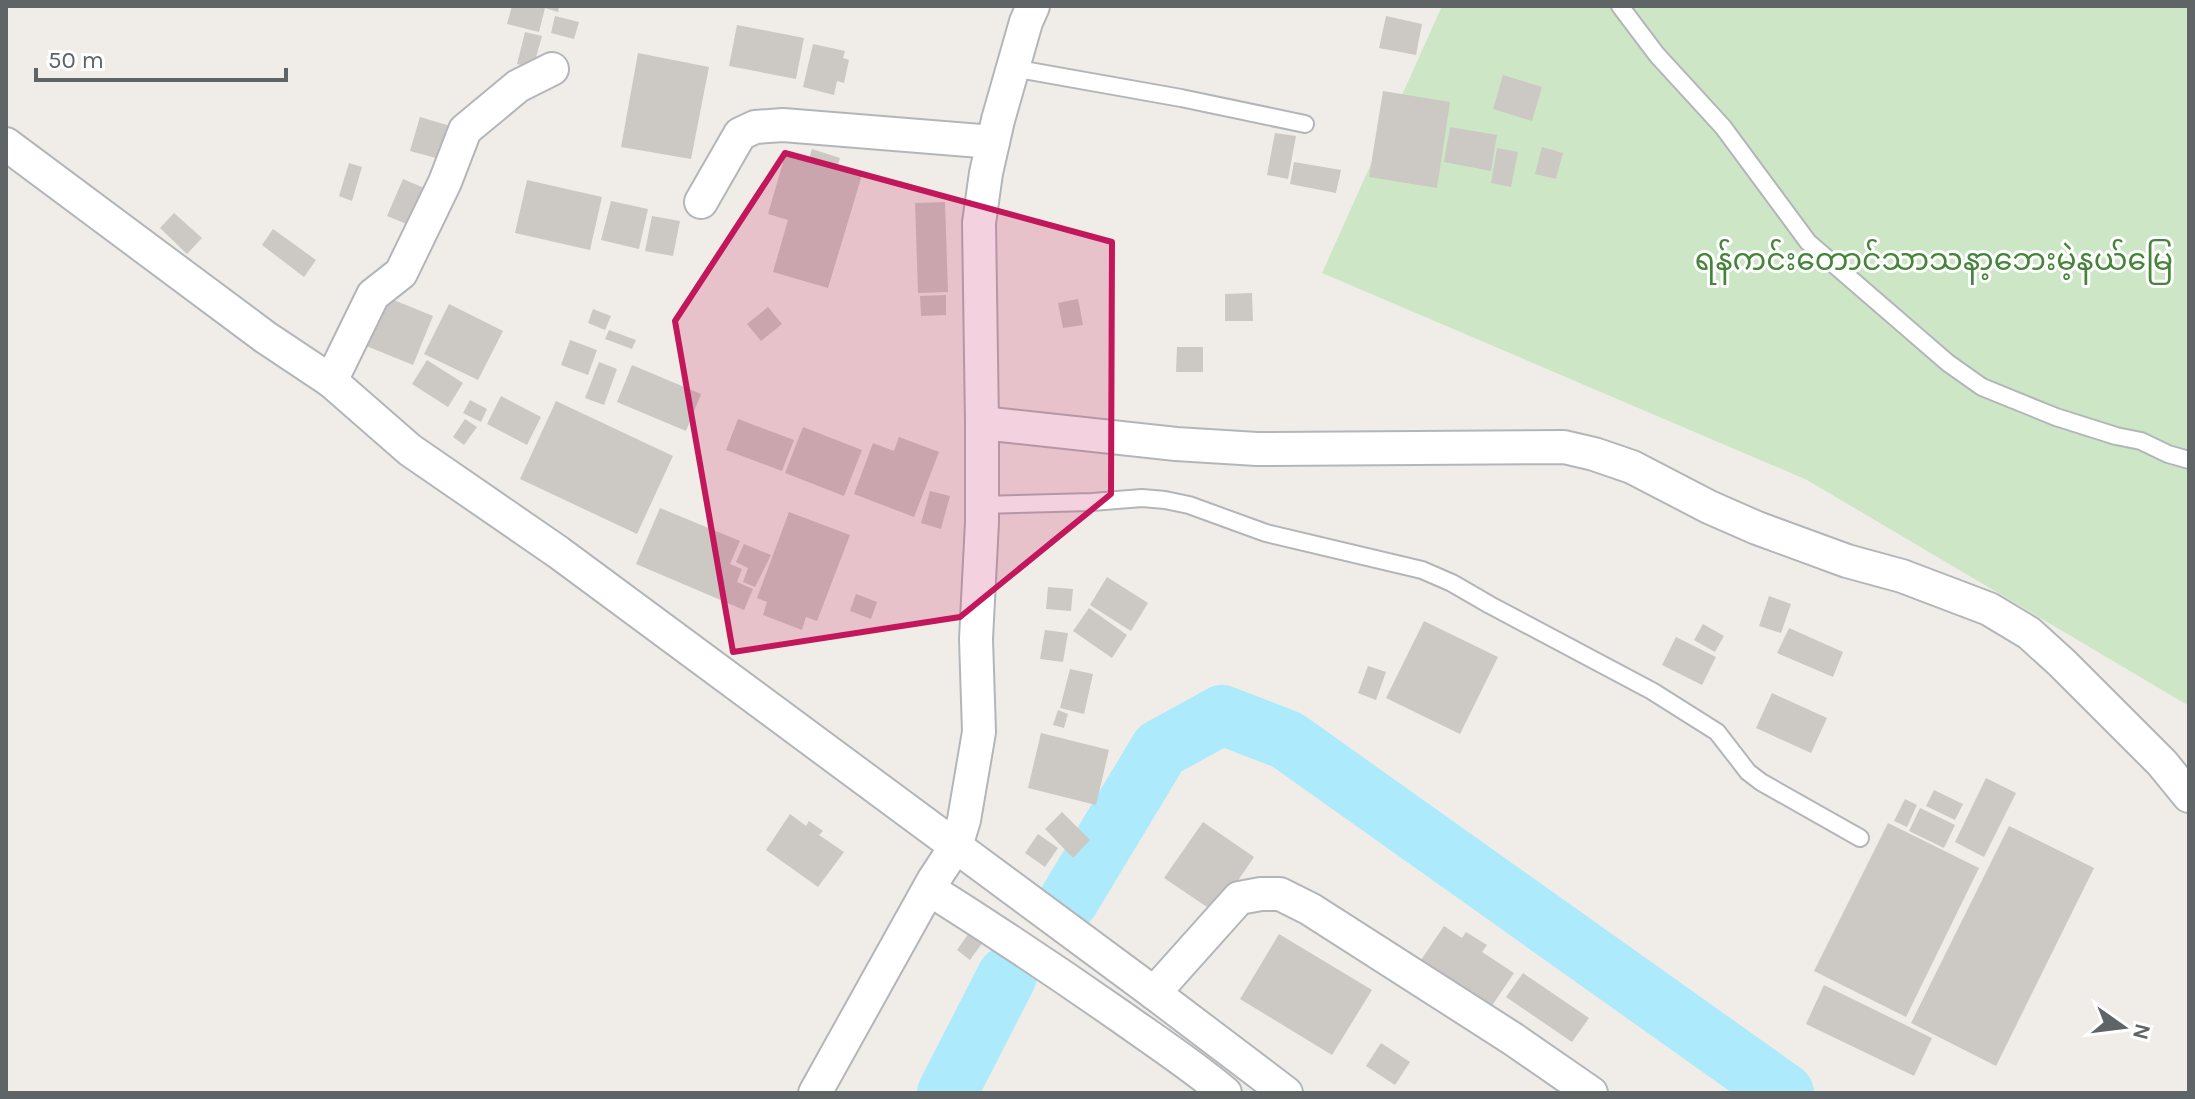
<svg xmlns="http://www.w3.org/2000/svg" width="2195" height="1099" font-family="Karla,'Noto Sans Myanmar',sans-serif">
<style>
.green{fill:#cde7c6}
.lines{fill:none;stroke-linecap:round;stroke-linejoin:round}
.river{stroke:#adeafc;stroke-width:60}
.building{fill:#ccc8c4}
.lane-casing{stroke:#b3b6b9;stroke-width:20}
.street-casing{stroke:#b3b6b9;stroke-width:36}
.lane{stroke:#fff;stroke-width:16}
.street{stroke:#fff;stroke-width:32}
.marked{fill:#c2185b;fill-opacity:0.2;stroke:#c2185b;stroke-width:6;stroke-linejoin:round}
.labels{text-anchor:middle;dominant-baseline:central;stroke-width:6;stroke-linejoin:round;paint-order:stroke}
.park-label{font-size:30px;fill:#458439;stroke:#fff}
</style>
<rect width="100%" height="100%" fill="#f0ede8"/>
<path class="green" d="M1442,6H2189V706L1807,480L1322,273Z"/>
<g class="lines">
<g class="river">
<path d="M1069,900L1160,749L1222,715L1287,740L1784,1093"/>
<path d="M947,1093L1007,976"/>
</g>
</g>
<g class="building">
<path d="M512,6H559L558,12L545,8L539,32L507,24Z"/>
<path d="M555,16L579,22L574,39L551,33Z"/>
<path d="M1386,16L1422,24L1416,55L1379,48Z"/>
<path d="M737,25L804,38L796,79L729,66Z"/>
<path d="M525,32L542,36L533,68L517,64Z"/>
<path d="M813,44L845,51L843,58L849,60L844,83L837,81L834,95L803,87Z"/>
<path d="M638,53L709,67L691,159L621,147Z"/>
<path d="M1503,75L1542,87L1532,121L1493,109Z"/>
<path d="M1383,91L1450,102L1437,188L1369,177Z"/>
<path d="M420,117L457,128L447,161L410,151Z"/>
<path d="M1450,127L1497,135L1491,171L1444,162Z"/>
<path d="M1275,133L1296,136L1288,179L1267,175Z"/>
<path d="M1542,147L1563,153L1556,179L1535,174Z"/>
<path d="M1497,148L1518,152L1511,187L1491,183Z"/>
<path d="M812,149L840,158L837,167L862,175L828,288L773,272L788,220L768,214L786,152L809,159Z"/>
<path d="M1294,162L1341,170L1336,193L1290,184Z"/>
<path d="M349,163L362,167L352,201L339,196Z"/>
<path d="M403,179L429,190L414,227L387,216Z"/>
<path d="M527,180L602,197L590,250L515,233Z"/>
<path d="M611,201L648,209L639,249L601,240Z"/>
<path d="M945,202L948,292L918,293L915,203Z"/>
<path d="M174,213L202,238L187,254L160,228Z"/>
<path d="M652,216L680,221L673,256L645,251Z"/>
<path d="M273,229L316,260L304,277L262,245Z"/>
<path d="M1252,293L1253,321H1225V294Z"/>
<path d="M946,295V315L921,316L920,296Z"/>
<path d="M384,296L433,316L413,365L364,345Z"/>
<path d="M1078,299L1083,325L1063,328L1058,303Z"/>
<path d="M449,304L503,331L478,380L424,354Z"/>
<path d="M768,307L782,324L761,341L747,324Z"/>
<path d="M593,309L611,316L605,330L588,323Z"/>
<path d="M609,330L636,340L632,349L605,339Z"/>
<path d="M570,340L597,350L588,375L561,365Z"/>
<path d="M1177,347H1203V372H1176Z"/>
<path d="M427,360L463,383L448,407L412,384Z"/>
<path d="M599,362L617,369L604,405L585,398Z"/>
<path d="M632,365L701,394L686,431L617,402Z"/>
<path d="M501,396L541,417L527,445L487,424Z"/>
<path d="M470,400L487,409L481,422L463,413Z"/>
<path d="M556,401L673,456L637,534L520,479Z"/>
<path d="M465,419L477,427L464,445L453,437Z"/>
<path d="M738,419L794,440L782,471L726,450Z"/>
<path d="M803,427L862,450L844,496L785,473Z"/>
<path d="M899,437L939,452L914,517L854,494L873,443L894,451Z"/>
<path d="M930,491L950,496L941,529L921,523Z"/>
<path d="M660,508L740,541L730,564L742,569L737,582L753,589L744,610L636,564Z"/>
<path d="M789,512L850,535L817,621L806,617L802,630L763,615L767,602L757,598Z"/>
<path d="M744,544L771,555L755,587L743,582L748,568L736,562Z"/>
<path d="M1107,577L1148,603L1131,631L1090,605Z"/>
<path d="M1048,587L1073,589L1071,611L1046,609Z"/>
<path d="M856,594L877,602L871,619L850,611Z"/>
<path d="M1769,596L1791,604L1781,633L1759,626Z"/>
<path d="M1089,608L1127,635L1112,658L1073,631Z"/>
<path d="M1424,621L1498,657L1460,734L1386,698Z"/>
<path d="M1703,624L1724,636L1715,652L1694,640Z"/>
<path d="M1789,628L1843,652L1833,677L1777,653Z"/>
<path d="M1045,630L1068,633L1063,662L1040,659Z"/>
<path d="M1676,637L1716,657L1702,685L1662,665Z"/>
<path d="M1368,666L1386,672L1376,700L1358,693Z"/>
<path d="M1070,669L1093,674L1084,714L1060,708Z"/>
<path d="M1772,693L1827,718L1811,753L1756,728Z"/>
<path d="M1058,710L1068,714L1064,728L1053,725Z"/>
<path d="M1041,733L1109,750L1096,805L1028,788Z"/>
<path d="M1986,778L2016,793L1984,857L1955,842Z"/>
<path d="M1934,790L1963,804L1955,820L1926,806Z"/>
<path d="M1905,799L1917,805L1907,827L1894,821Z"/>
<path d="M1920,808L1955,825L1944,848L1909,831Z"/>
<path d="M1062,812L1090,840L1073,858L1045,829Z"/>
<path d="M790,814L806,826L809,821L823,831L819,835L844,852L818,887L766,850Z"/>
<path d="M1203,822L1254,857L1216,913L1164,878Z"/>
<path d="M1888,823L1979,868L1906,1017L1814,971Z"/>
<path d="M2009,826L2094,868L1996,1066L1911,1023Z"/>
<path d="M1038,834L1058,848L1045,867L1025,853Z"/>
<path d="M1444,926L1462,938L1466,932L1487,945L1482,952L1514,973L1491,1007L1421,960Z"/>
<path d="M969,933L983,942L970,960L957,950Z"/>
<path d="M1279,934L1372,990L1332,1055L1240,999Z"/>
<path d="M1523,973L1589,1018L1572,1042L1506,997Z"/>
<path d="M1824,985L1932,1038L1914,1076L1806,1024Z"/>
<path d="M1381,1043L1410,1062L1395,1085L1366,1066Z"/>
</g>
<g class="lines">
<defs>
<g id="lane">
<path d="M1620,6L1657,55L1723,127L1808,242L1948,363L1982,387L2056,417L2116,436L2141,441L2168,454L2189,460"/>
<path d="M1012,68L1181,98L1305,124"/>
<path d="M981,505L1092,502L1142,498L1165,500L1189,505L1266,533L1422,570L1452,583L1490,605L1652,691L1717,732L1748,772L1761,782L1860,838"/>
</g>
<g id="street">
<path d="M6,144L265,337L331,381L410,450L558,552L1154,993L1286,1093"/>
<path d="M701,202L740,134L755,127L783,125L993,142"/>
<path d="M331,381L373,295L401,273L445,182L465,130L518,86L552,69"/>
<path d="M982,423L1176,444L1257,449L1564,447L1594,454L1632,467L1709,507L1757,528L1847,561L1902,576L1989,609L2029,633L2062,663L2162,763L2189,796"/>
<path d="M929,889C994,930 1057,972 1120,1016C1155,1041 1192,1065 1225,1093"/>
<path d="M1154,993L1239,898L1261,894H1280L1310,909L1513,1039L1591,1093"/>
<path d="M815,1093L933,881L956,846L964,820L979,732L976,639L982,522V423L979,223L986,173L998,120L1026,22L1033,6"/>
</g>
</defs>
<use href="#lane" class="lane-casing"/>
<use href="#street" class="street-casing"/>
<use href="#lane" class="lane"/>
<use href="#street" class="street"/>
</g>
<path class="marked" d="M785,153L1112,242L1111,494L960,617L733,652L675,321Z"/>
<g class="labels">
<g class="park-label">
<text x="1934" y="260">ရန်ကင်းတောင်သာသနာ့ဘေးမဲ့နယ်မြေ</text>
</g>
</g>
<rect width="2195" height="1099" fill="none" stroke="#5f6467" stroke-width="16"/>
<g transform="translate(2123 1027) rotate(104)" stroke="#ffffff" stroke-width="6" paint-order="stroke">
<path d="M0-6L14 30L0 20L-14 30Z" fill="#5f6467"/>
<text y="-12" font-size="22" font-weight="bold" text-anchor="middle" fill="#5f6467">N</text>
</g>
<path d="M36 68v12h250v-12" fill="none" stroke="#5f6467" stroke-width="4"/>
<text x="48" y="68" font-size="24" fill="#5f6467" stroke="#ffffff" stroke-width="6" paint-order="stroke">50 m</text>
</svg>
